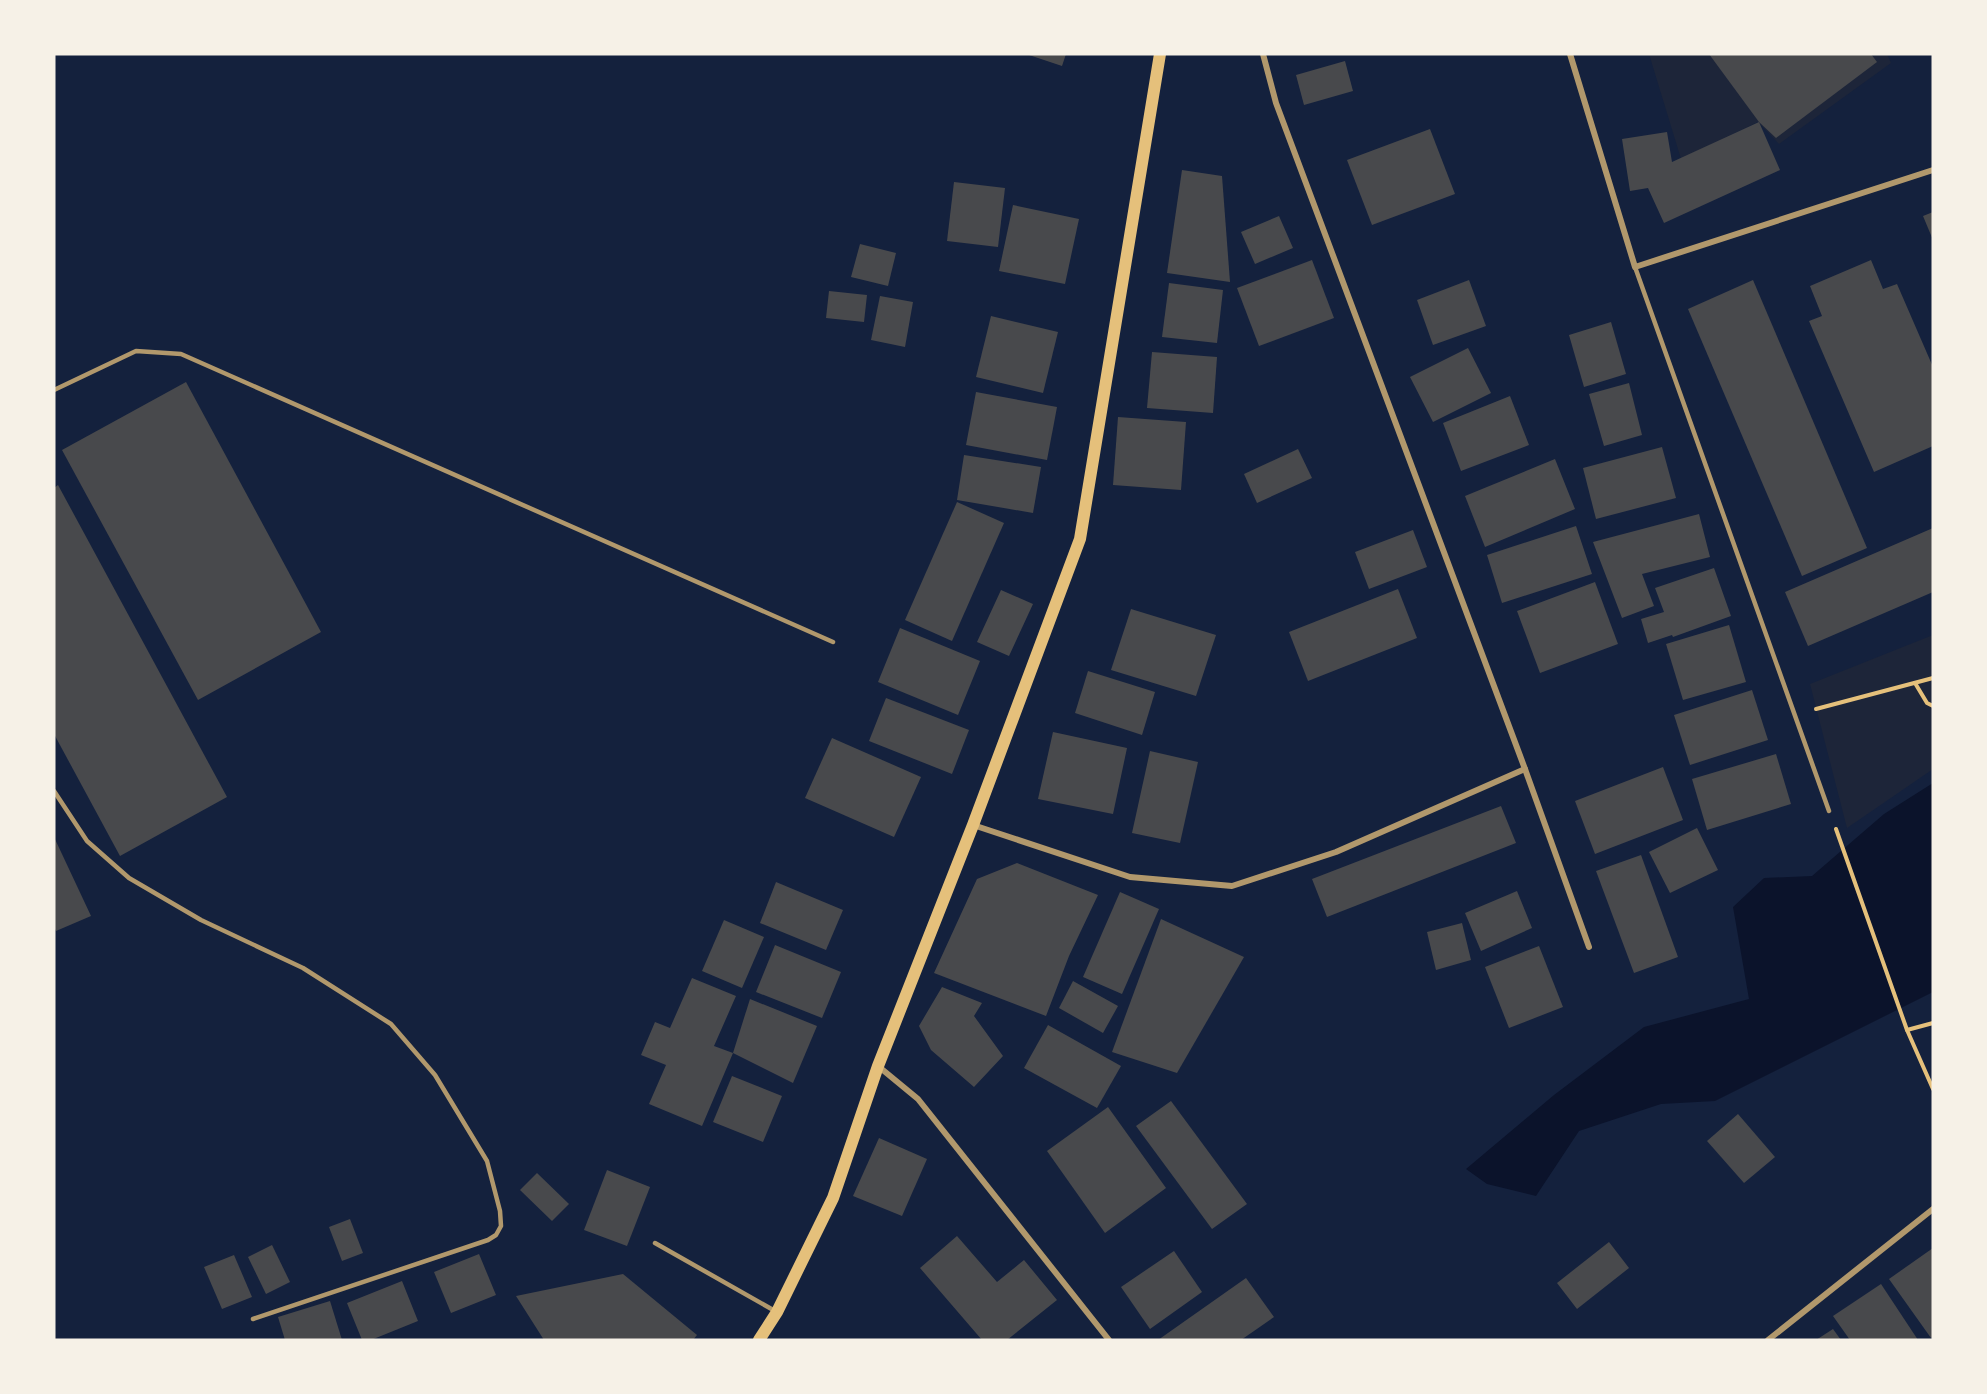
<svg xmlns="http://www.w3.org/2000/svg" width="1987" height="1394" font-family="'PT Sans',sans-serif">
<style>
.green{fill:#1d2539}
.water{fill:#0b132b}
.building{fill:#48494c}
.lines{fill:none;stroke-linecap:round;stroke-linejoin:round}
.path{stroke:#e5c07b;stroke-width:4}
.service{stroke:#b1986c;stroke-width:4.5}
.minor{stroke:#b1986c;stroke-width:6}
.secondary{stroke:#e5c07b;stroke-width:12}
</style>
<rect width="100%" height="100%" fill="#14213d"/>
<g class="green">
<path d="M1649,54H1887L1891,63L1779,144L1758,122L1681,159Z"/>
<path d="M1933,635V769L1847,828L1810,684Z"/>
</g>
<path class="water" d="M1933,783V992L1715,1101L1661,1104L1579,1131L1536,1196L1487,1184L1466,1169L1554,1095L1644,1027L1749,999L1733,907L1764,878L1812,876L1884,814Z"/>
<g class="building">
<path d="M1026,54H1066L1062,66Z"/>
<path d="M1709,54H1871L1877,62L1776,138L1759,122Z"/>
<path d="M1345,61L1353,91L1304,105L1296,75Z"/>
<path d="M1759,122L1780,170L1664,223L1648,188L1630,191L1622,139L1667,132L1672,162Z"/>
<path d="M1430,129L1455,194L1372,225L1347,160Z"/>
<path d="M1182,170L1222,176L1230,282L1167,273Z"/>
<path d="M954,182L1005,188L998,247L947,241Z"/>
<path d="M1013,205L1079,219L1065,284L999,271Z"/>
<path d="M1933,212V240L1923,216Z"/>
<path d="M1279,216L1293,248L1255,264L1241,232Z"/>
<path d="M860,244L896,253L888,286L851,277Z"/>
<path d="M1312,260L1334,318L1259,346L1237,288Z"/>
<path d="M1871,260L1883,289L1897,284L1933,367V446L1874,472L1809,321L1822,316L1810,286Z"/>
<path d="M1469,280L1486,326L1433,345L1417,300Z"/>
<path d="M1753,280L1867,548L1802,576L1688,309Z"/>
<path d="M1169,283L1223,290L1217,343L1162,337Z"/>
<path d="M829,291L867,295L864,322L826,318Z"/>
<path d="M880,296L913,302L905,347L871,340Z"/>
<path d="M991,316L1058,332L1043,393L976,377Z"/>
<path d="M1611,322L1626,374L1584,387L1569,335Z"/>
<path d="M1468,348L1491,393L1433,422L1410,377Z"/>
<path d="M1152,352L1217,357L1213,413L1147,408Z"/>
<path d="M186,382L321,632L198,700L62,450Z"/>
<path d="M1629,383L1642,435L1604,446L1589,394Z"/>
<path d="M976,392L1057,407L1047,460L966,445Z"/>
<path d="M1510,396L1529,445L1461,471L1443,423Z"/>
<path d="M1118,417L1186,422L1181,490L1113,485Z"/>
<path d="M1662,447L1676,498L1596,519L1583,468Z"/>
<path d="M1298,449L1312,478L1257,503L1244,474Z"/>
<path d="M964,455L1041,467L1033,513L957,500Z"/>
<path d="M1555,459L1575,509L1485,547L1465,496Z"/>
<path d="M58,485L227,797L120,856L54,734V488Z"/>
<path d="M957,502L1004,523L952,641L905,620Z"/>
<path d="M1699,514L1710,557L1642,574L1654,606L1622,618L1593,542Z"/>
<path d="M1576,526L1592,574L1502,603L1487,555Z"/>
<path d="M1933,528V592L1808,646L1785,592Z"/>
<path d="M1413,530L1427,567L1369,589L1355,552Z"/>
<path d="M1714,568L1731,616L1673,637L1672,635L1648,643L1641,619L1664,612L1655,588Z"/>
<path d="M1595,582L1618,644L1540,673L1517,611Z"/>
<path d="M1398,589L1417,638L1308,681L1289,632Z"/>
<path d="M1001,590L1033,604L1009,656L977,642Z"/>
<path d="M1131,609L1216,635L1196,696L1111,670Z"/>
<path d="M1729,625L1746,682L1683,700L1666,644Z"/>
<path d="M900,628L980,661L958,715L878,682Z"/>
<path d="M1088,671L1155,692L1142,735L1075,713Z"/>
<path d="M1752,690L1768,740L1690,765L1674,715Z"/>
<path d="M886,698L969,730L952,774L869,741Z"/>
<path d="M1053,732L1127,748L1113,814L1038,799Z"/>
<path d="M832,738L921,777L894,837L805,798Z"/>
<path d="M1150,751L1198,762L1180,843L1132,833Z"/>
<path d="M1776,754L1791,804L1707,830L1692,779Z"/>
<path d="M1663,767L1683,820L1595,854L1575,801Z"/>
<path d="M1501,806L1516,843L1327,917L1312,879Z"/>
<path d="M1697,828L1718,870L1670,893L1649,852Z"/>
<path d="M54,837L91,916L56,931L54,927Z"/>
<path d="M1641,855L1678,957L1634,973L1596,871Z"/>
<path d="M1017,863L1098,895L1069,956L1046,1016L934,973L977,879Z"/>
<path d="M776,882L843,910L826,950L760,923Z"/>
<path d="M1517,891L1532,928L1481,951L1465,913Z"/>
<path d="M1120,892L1159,909L1122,994L1083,977Z"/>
<path d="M1161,919L1244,957L1177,1073L1112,1052Z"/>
<path d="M724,920L764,937L742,988L702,971Z"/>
<path d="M1462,923L1471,960L1436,970L1427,932Z"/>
<path d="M775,945L841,972L822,1018L756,992Z"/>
<path d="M1539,946L1563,1007L1509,1028L1485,967Z"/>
<path d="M692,978L736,996L714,1046L733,1053L702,1126L649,1104L666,1065L641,1055L655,1022L670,1028Z"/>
<path d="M1073,981L1118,1006L1103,1033L1059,1008Z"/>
<path d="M942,987L982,1003L974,1016L1003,1056L974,1087L931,1050L919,1026Z"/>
<path d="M750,999L817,1026L793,1083L733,1053Z"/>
<path d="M1048,1025L1121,1066L1097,1108L1024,1068Z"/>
<path d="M732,1076L782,1096L763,1142L713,1122Z"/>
<path d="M1171,1101L1247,1204L1212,1229L1136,1126Z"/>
<path d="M1108,1107L1166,1188L1105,1233L1047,1151Z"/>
<path d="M1738,1114L1775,1157L1744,1183L1707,1141Z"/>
<path d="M879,1138L927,1159L902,1216L853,1196Z"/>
<path d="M607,1170L650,1187L627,1246L584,1230Z"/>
<path d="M537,1173L569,1204L552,1221L520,1190Z"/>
<path d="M350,1219L363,1253L342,1261L329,1227Z"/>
<path d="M957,1236L997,1282L1024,1260L1057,1300L1007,1340H982L920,1268Z"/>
<path d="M1609,1242L1629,1268L1577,1309L1557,1283Z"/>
<path d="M272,1245L290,1282L266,1294L248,1257Z"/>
<path d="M1933,1248V1337L1931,1338L1889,1279Z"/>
<path d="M1174,1251L1202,1292L1150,1329L1121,1287Z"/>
<path d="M479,1254L496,1295L451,1313L434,1272Z"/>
<path d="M234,1255L252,1297L222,1309L204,1267Z"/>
<path d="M623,1274L697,1335L693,1340H544L516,1296Z"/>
<path d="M1246,1278L1274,1317L1241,1340H1158Z"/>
<path d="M402,1281L418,1321L371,1340H362L347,1303Z"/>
<path d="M1881,1284L1918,1340H1850L1833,1316Z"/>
<path d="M330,1301L342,1340H285L278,1317Z"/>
<path d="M1833,1329L1841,1340H1816Z"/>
</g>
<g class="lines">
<g class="path">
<path d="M1915,683L1927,703L1933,706"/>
<path d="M1816,709L1933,678"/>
<path d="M1836,829L1907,1030L1933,1089"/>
<path d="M1907,1030L1933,1023"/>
</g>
<g class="service">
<path d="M1635,267L1829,811"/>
<path d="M54,390L136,351L181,354L833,642"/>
<path d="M54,791L87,841L129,878L201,920L303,968L391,1024L435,1075L487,1161L500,1211L501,1226L496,1235L488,1240L253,1319"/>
<path d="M655,1243L775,1311"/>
</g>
<g class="minor">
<path d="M1263,54L1276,103L1525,769L1589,947"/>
<path d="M1570,54L1635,267L1933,170"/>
<path d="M973,825L1130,877L1232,886L1336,852L1525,769"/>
<path d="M878,1066L918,1099L1109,1340"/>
<path d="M1768,1340L1933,1209"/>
</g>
<path class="secondary" d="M759,1340L777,1312L833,1198L878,1066L973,825L1080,539L1160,54"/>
</g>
<rect width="1987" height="1394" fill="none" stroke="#f6f1e7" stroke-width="111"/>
</svg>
